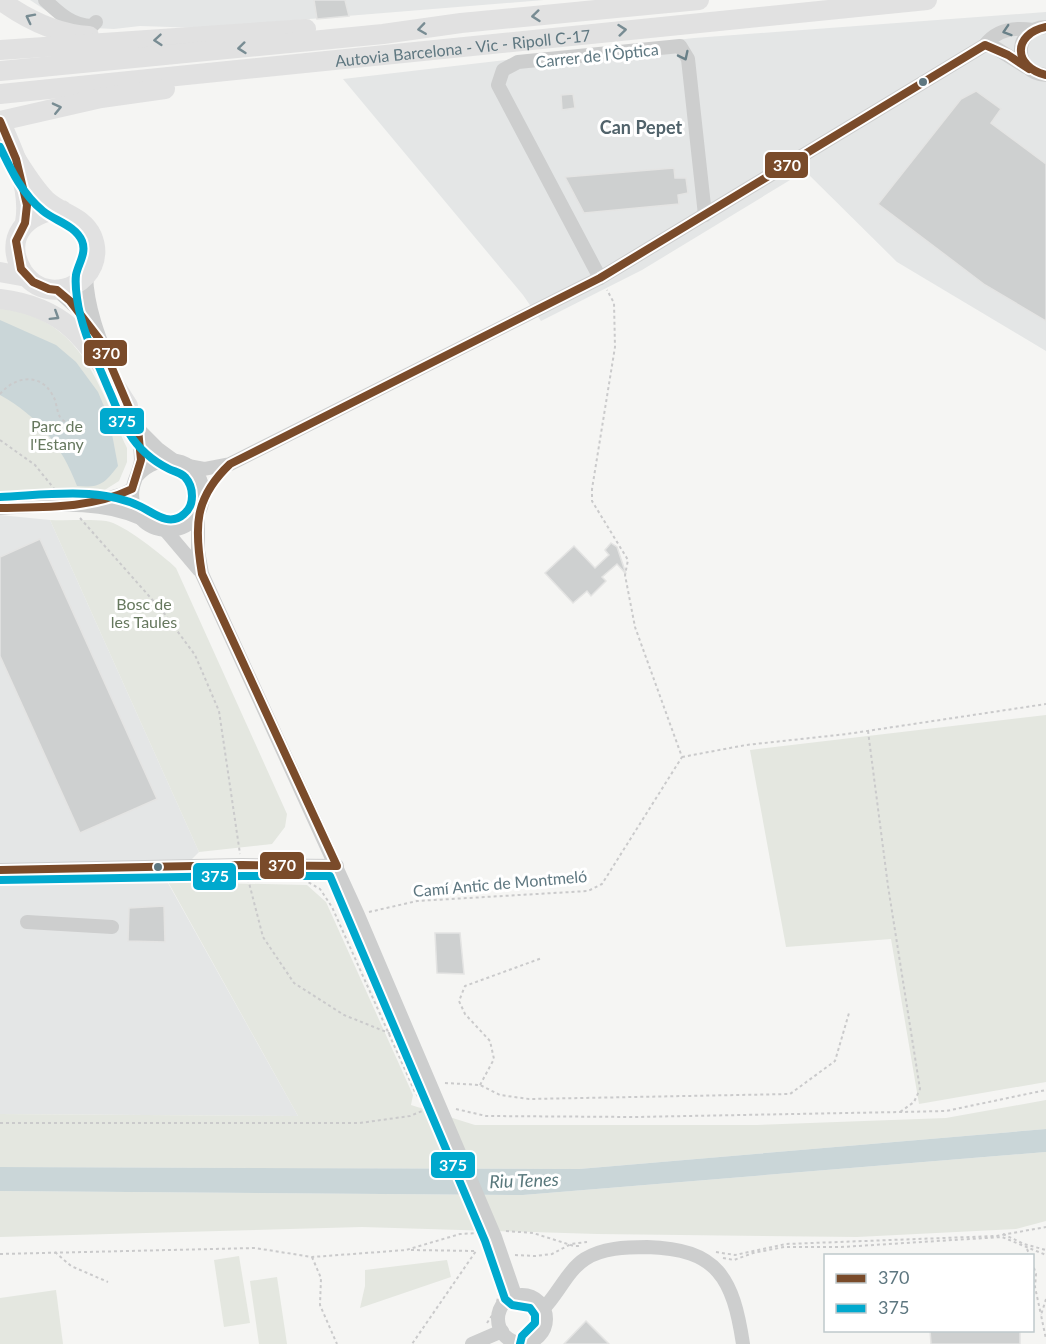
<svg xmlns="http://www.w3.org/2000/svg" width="1046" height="1344" font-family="Lato,sans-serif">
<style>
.built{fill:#e4e6e6}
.green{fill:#e4e7e0}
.water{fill:#cad6d8}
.building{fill:#ced0d0;stroke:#e4e4e3;stroke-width:1.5}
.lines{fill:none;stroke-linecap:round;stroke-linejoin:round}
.path{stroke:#cacacb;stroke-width:2;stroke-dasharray:3 3;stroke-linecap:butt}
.minor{stroke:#cdcece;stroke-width:14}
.highway{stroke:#e1e1e1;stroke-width:20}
.bus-1-casing{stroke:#fff;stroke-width:12}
.bus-2-casing{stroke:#fff;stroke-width:12}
.bus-1{stroke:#7a4b2a;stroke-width:8}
.bus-2{stroke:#00a9ce;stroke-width:8}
.oneway{stroke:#788c93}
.oneway2{stroke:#698088}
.bus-dot{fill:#5e7780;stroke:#fff;stroke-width:2}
.labels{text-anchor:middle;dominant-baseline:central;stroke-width:6;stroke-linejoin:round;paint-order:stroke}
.street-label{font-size:16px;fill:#5e7780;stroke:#fff}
.park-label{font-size:16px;fill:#66785e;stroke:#fff}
.neighbourhood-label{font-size:18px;font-weight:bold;fill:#51636b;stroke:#fff}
.water-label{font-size:18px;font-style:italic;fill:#59787c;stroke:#fff}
.line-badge{stroke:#fff;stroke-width:2}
.badge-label{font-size:16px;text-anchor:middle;font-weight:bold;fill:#fff}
</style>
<rect width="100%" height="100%" fill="#f5f5f3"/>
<g class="built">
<path d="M30,0H544L200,28L140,26L114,29L71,27Z"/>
<path d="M1046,12V351L897,262L805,171L642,270L541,321L523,295L343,79L694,38Z"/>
<path d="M0,515L50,520L199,852L168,883L298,1116L0,1114Z"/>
</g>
<g class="green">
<path d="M0,308C82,318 98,384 127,448V462L119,481L103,491L0,495Z"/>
<path d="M50,520C68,521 88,519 106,521C122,523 164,556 176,568L287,814L285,827L272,844L199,852Z"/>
<path d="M1046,715V1082L919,1104L891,939L786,947L750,750Z"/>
<path d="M168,882L307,885L326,902L413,1095L411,1105L475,1125H757L946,1118L1046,1100V1129L579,1169L0,1167V1114L298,1116Z"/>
<path d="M1046,1152V1221L1016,1229L857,1237L597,1234L362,1227L0,1237V1191L523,1195Z"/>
<path d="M239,1256L250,1323L224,1327L214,1260Z"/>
<path d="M447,1260L451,1277L360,1308L365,1286V1270Z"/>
<path d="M277,1277L287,1344H259L250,1281Z"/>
<path d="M56,1290L63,1344H0V1298Z"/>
</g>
<g class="water">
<path d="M0,320L56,345L76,362L98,392L109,418L118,466C104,484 100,488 77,486C62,446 38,416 0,395Z"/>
<path d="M1046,1129V1152L523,1195L0,1191V1167L579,1169Z"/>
</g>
<g class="building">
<path d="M314,0H345L349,16L317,19Z"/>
<path d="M976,91L1001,109L991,123L1046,164V321L985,285L878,204L961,99Z"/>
<path d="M573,94L575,108L562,110L561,95Z"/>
<path d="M674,168L675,178H686L688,193L678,195L679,204L584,213L565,177Z"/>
<path d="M40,539L157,799L80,833L0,656V557Z"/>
<path d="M611,543L617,547L626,574L617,564L602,577L606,581L591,596L587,591L573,603L545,573L574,546L595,568L609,555L605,550Z"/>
<path d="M164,906L165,942L128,941L129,908Z"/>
<path d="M435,933H460L464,974L437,973Z"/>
<path d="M586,1321L609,1344H564Z"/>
<path d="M930,1330H1020V1344H931Z"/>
</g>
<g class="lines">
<g class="path">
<path d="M0,394C14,377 39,372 52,394C57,401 56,410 60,417C63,421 67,423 72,425"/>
<path d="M0,440L35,465L56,491"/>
<path d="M80,518L164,613L195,655L219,711L240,854"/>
<path d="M868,731L888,886L920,1089L914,1102L900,1112"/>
<path d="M682,757L746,745L847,734L1046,704"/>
<path d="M248,879L263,937L294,983L344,1015L394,1035"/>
<path d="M249,880L306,881L320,889L332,907L415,1092L423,1104"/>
<path d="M369,912L417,901L588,891L602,884L682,757L635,627L625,575L628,560L592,501V489L615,347L614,303L607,290"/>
<path d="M445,1083L480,1085L500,1095L529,1099L790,1094L835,1061L849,1013"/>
<path d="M480,1085L494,1059L490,1041L465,1014L459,1001L465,986L542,958"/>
<path d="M456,1109L486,1116L635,1117L900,1112L946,1111L1046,1090"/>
<path d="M0,1123H360L410,1116L427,1109"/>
<path d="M506,1231L533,1233L574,1246H579"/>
<path d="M1003,1234L1024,1244L1046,1250"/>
<path d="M1027,1249L1030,1256"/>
<path d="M411,1250L476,1251L412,1344"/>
<path d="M55,1252L71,1266L108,1282"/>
<path d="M716,1252L735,1255L786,1244L996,1236L1046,1227"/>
<path d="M0,1254L255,1248L312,1257L406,1250L460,1234L480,1233"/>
<path d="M515,1255L535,1256L552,1254L571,1244L587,1242"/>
<path d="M312,1257L321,1278L320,1305L337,1344"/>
<path d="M723,1258L734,1260L753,1253L784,1247H841L1002,1237L1046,1255"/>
<path d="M1032,1262L1036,1274L1035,1287L1041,1315"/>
<path d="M1046,1299L1041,1315L1046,1339"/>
<path d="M487,1323L495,1311L499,1293"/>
</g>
<g class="minor">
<path d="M45,0C59,13 72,26 92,26L96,22"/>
<path d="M1046,27C1013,28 1012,73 1046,75"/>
<path d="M985,45L994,47L1026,67"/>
<path d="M86,275C87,308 99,338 111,368"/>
<path d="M600,278L498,85L503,70L518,62L680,46L688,59L705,215"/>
<path d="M57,290L78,309L93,331"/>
<path d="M125,399C131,413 139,426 140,442C140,448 141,455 141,460C140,470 135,478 133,487C129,505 140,525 159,529C171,532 184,529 193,520C200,513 204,502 203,491C199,456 158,451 137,476"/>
<path d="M138,429L158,449L173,460"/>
<path d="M188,466L204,469L230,464L600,278L985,45C997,29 1014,27 1033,30"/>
<path d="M92,503L123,494L132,489"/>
<path d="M0,508C46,506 97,498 140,518"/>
<path d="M198,514V551L202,574L358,915L495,1237L515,1295"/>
<path d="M166,531L199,570"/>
<path d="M0,870L242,865L337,866"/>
<path d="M27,922L112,927"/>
<circle cx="522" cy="1319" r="24"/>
<path d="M544,1308C558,1294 568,1270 585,1259C602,1248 626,1247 647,1247C718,1249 733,1278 743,1344"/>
<path d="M472,1344L502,1331"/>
</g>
<g class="highway">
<path d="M0,0C26,19 56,34 89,36"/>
<path d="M0,50L306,29"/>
<path d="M0,71L383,34L461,23L699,0"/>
<path id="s1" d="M0,94L927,0"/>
<path d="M0,121L101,98L165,89"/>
<path d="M0,121C14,152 31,188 25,223"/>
<path d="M16,159C25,173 34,188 46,200C61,214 83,216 92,236C110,279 49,311 23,272C2,238 27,211 62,210"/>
<path d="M0,272L27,277"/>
<path d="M0,299C74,308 91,349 128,406"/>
</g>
<defs>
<g id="bus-1">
<path d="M1046,27C1012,34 1013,67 1046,75"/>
<path d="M0,121L16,159L27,205L25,223L16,241L21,269L33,282L49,289L57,290L70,301L100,340L138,429L141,460L132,489C90,509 45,507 0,508"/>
<path d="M0,870L242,865L337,866L202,574C194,527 194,498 230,464L600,278L985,45L1008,55L1029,69"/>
</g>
<g id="bus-2">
<path d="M0,147C11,170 23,195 43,211C55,221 75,225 82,241C87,253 78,264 76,275C75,283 76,291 77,298C81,329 96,359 108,388C115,403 120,419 129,433C138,448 153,461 169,469C175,472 180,472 185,477C194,487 195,505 184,514C172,525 159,517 147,510C105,485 47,495 0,497"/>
<path d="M0,880L242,876H330L485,1241L505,1299L512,1305L530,1308L535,1315V1323L522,1336L520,1344"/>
</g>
</defs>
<use href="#bus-1" class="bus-1-casing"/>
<use href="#bus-2" class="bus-2-casing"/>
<use href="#bus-1" class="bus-1"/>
<use href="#bus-2" class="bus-2"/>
</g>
<defs><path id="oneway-chevron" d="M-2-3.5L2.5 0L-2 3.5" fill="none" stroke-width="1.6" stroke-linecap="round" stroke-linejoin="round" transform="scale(1.5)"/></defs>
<g class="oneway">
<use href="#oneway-chevron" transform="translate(536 16) rotate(174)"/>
<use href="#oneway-chevron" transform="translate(30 18) rotate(-153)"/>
<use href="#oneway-chevron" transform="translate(422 29) rotate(172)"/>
<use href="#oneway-chevron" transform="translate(622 30) rotate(-6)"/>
<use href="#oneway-chevron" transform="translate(158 40) rotate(175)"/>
<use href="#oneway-chevron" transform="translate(242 48) rotate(174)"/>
<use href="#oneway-chevron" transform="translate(57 108) rotate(-13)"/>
<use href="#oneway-chevron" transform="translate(55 316) rotate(32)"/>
</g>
<g class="oneway2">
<use href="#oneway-chevron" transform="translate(1007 31) rotate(162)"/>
<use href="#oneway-chevron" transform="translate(684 56) rotate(64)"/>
</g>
<g class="bus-dot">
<circle cx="923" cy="82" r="5"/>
<circle cx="158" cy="867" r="5"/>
</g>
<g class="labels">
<g class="street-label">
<text stroke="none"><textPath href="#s1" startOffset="465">Autovia Barcelona - Vic - Ripoll C-17</textPath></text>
<text transform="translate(597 55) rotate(-6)">Carrer de l'Òptica</text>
<text transform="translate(500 883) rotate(-5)">Camí Antic de Montmeló</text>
</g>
<g class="park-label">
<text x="57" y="425">Parc de<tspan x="57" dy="18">l'Estany</tspan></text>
<text x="144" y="603">Bosc de<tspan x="144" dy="18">les Taules</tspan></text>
</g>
<g class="neighbourhood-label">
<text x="641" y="127">Can Pepet</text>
</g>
<g class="water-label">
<text transform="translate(524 1180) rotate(-2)">Riu Tenes</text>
</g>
</g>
<g class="line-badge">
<rect x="764" y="151" width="45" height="28" rx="6" fill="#7a4b2a"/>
<rect x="83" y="339" width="45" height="28" rx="6" fill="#7a4b2a"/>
<rect x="99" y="407" width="46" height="28" rx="6" fill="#00a9ce"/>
<rect x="259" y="851" width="46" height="29" rx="6" fill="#7a4b2a"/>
<rect x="192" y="862" width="45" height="29" rx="6" fill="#00a9ce"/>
<rect x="430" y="1151" width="46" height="28" rx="6" fill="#00a9ce"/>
</g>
<g class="badge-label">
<text x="787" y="171">370</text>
<text x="106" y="359">370</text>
<text x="122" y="427">375</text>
<text x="282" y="871">370</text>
<text x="215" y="882">375</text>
<text x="453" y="1171">375</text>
</g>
<rect x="824" y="1254" width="210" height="78" fill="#ffffff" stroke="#bfc9cc" stroke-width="1.5"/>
<rect x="836" y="1274" width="30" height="9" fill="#7a4b2a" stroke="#bfc9cc" stroke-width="1.5"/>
<text x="878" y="1284" font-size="18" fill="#5e7780">370</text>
<rect x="836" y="1304" width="30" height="9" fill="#00a9ce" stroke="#bfc9cc" stroke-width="1.5"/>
<text x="878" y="1314" font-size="18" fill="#5e7780">375</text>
</svg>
